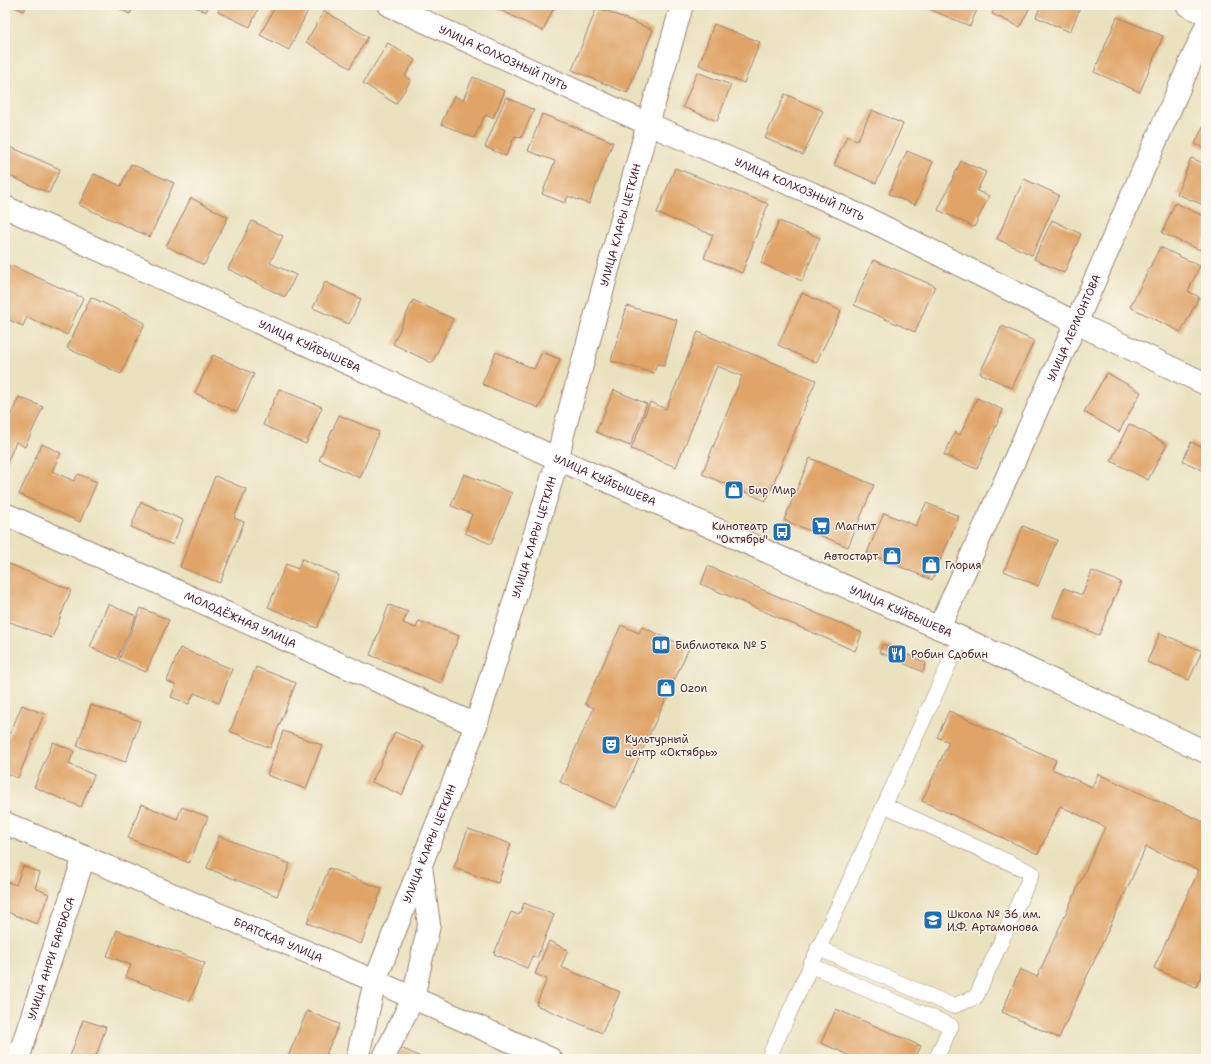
<svg xmlns="http://www.w3.org/2000/svg" width="1211" height="1064" font-family="'Shantell Sans',sans-serif">
<style>
.building{fill:#e0a468}
.lines{fill:none;stroke-linecap:round;stroke-linejoin:round}
.lane-casing{stroke:#9a8074;stroke-width:16}
.street-casing{stroke:#9a8074;stroke-width:24}
.secondary-casing{stroke:#9a8074;stroke-width:24}
.lane{stroke:#fff;stroke-width:15}
.street{stroke:#fff;stroke-width:22}
.secondary{stroke:#fff;stroke-width:22}
.labels{text-anchor:middle;dominant-baseline:central;stroke-width:3;stroke-linejoin:round;paint-order:stroke}
.street-label{font-size:11px;fill:#4a1f2b;stroke:#fbf7ec}
.poi-label{font-size:11px;fill:#4a1f2b;stroke:#fbf7ec;text-anchor:start}
</style>
<rect width="100%" height="100%" fill="#fbf7ec"/>
<filter id="ink" filterUnits="userSpaceOnUse"><feTurbulence type="fractalNoise" baseFrequency=".025" numOctaves="2"/><feDisplacementMap in="SourceGraphic" scale="8" xChannelSelector="R" yChannelSelector="G"/><feConvolveMatrix kernelMatrix="1 2 1 2 8 2 1 2 1" color-interpolation-filters="sRGB"/></filter>
<filter id="wash" filterUnits="userSpaceOnUse"><feTurbulence type="fractalNoise" baseFrequency=".012" numOctaves="4" result="noise"/><feDisplacementMap in="SourceGraphic" scale="16" xChannelSelector="R" yChannelSelector="G"/><feGaussianBlur stdDeviation="0.9" result="paint"/><feColorMatrix in="noise" values="0 0 0 0 0 0 0 0 0 0 0 0 0 0 0 0 0 1.4 0 .05"/><feComposite in="paint" operator="in"/></filter>
<g filter="url(#wash)">
<rect width="100%" height="100%" fill="#eae1be"/>
<g id="blocks">
<g class="building">
<path d="M11,5H27L24,11Z"/>
<path d="M112,5H134L130,14Z"/>
<path d="M191,5H209L206,12Z"/>
<path d="M221,5H260L250,27L218,12Z"/>
<path d="M276,5L310,6L289,50L260,35Z"/>
<path d="M490,5H555L543,31Z"/>
<path d="M919,5H979L970,26Z"/>
<path d="M996,5H1031L1020,27L992,14Z"/>
<path d="M1041,5H1079L1081,6L1070,32L1036,17Z"/>
<path d="M597,7L653,30L627,93L572,70Z"/>
<path d="M324,11L368,37L350,68L306,42Z"/>
<path d="M1117,17L1163,36L1140,92L1094,72Z"/>
<path d="M714,24L760,42L744,83L699,65Z"/>
<path d="M388,43L415,60L405,76L411,80L396,104L363,83Z"/>
<path d="M697,72L731,85L717,121L683,107Z"/>
<path d="M473,77L505,91L493,118L485,115L474,138L441,124L454,96L463,100Z"/>
<path d="M785,94L823,111L803,155L765,138Z"/>
<path d="M506,97L534,110L521,138L515,136L506,156L485,147Z"/>
<path d="M872,110L903,124L876,183L834,165L847,136L857,141Z"/>
<path d="M542,114L613,142L589,204L568,196L565,203L542,194L555,161L528,151Z"/>
<path d="M1206,120V149L1195,144Z"/>
<path d="M8,146L60,169L49,193L5,174V152Z"/>
<path d="M907,151L933,162L915,205L889,194Z"/>
<path d="M1191,158L1206,164V206L1177,194Z"/>
<path d="M961,161L986,172L977,191L989,196L974,227L938,210Z"/>
<path d="M131,164L174,183L150,237L79,205L94,174L121,186Z"/>
<path d="M675,168L768,204L742,273L704,258L713,235L657,213Z"/>
<path d="M1024,179L1059,195L1032,255L997,239Z"/>
<path d="M191,198L228,217L204,265L166,246Z"/>
<path d="M1175,203L1206,217V236L1200,250L1162,233Z"/>
<path d="M1052,220L1081,234L1064,273L1034,259Z"/>
<path d="M252,221L283,236L270,263L296,275L285,297L228,269Z"/>
<path d="M779,221L820,238L802,281L761,263Z"/>
<path d="M1160,247L1200,266L1188,291L1199,297L1181,332L1130,307Z"/>
<path d="M873,260L935,286L915,332L854,305Z"/>
<path d="M10,265L83,298L67,335L27,317L23,326L5,318V276Z"/>
<path d="M325,282L361,299L349,324L313,308Z"/>
<path d="M802,293L841,311L816,363L778,345Z"/>
<path d="M91,297L145,323L121,374L67,348Z"/>
<path d="M413,300L453,319L432,363L393,344Z"/>
<path d="M627,306L677,320L664,366L657,364L654,373L611,361Z"/>
<path d="M1002,326L1034,341L1012,388L980,373Z"/>
<path d="M698,332L816,380L766,501L702,474L742,376L717,366L676,467L631,449L650,402L666,409Z"/>
<path d="M496,352L534,369L542,352L560,359L539,408L482,384Z"/>
<path d="M213,355L254,374L237,412L195,393Z"/>
<path d="M1107,373L1141,392L1119,432L1084,412Z"/>
<path d="M279,389L322,407L306,444L263,425Z"/>
<path d="M614,390L647,404L630,446L596,432Z"/>
<path d="M19,397L43,407L25,447L16,442L5,467V416L9,418Z"/>
<path d="M977,398L1003,410L977,469L944,455L955,432L960,435Z"/>
<path d="M339,415L379,432L360,478L319,460Z"/>
<path d="M1129,424L1167,444L1148,480L1111,461Z"/>
<path d="M1191,442L1206,449V472L1183,461Z"/>
<path d="M42,444L61,453L52,471L74,481L78,474L97,482L80,522L19,494Z"/>
<path d="M810,458L874,485L848,547L784,520Z"/>
<path d="M464,474L512,493L491,544L465,533L472,514L451,506Z"/>
<path d="M215,476L246,489L234,518L244,522L220,583L180,567Z"/>
<path d="M141,502L183,520L173,545L131,527Z"/>
<path d="M926,503L959,516L932,580L867,553L884,513L916,526Z"/>
<path d="M1023,526L1057,540L1038,586L1004,571Z"/>
<path d="M302,559L339,575L317,628L268,607L286,564L298,569Z"/>
<path d="M7,563L71,590L52,638L5,620V569Z"/>
<path d="M708,566L862,633L855,651L701,584Z"/>
<path d="M1092,571L1121,582L1099,635L1053,616L1064,588L1082,595Z"/>
<path d="M108,604L136,616L117,659L90,647Z"/>
<path d="M389,605L408,612L403,623L416,628L419,621L459,636L441,683L370,655Z"/>
<path d="M141,608L169,620L146,672L119,660Z"/>
<path d="M621,625L639,633L642,627L689,648L616,808L560,782L594,708L585,704Z"/>
<path d="M1160,633L1202,651L1189,680L1147,662Z"/>
<path d="M883,644L926,663L923,672L879,652Z"/>
<path d="M180,648L232,669L219,703L194,693L189,704L171,697L176,685L167,681Z"/>
<path d="M256,667L296,683L270,748L230,731Z"/>
<path d="M22,705L44,714L18,778L5,773V740L7,741Z"/>
<path d="M91,705L140,721L126,762L77,746Z"/>
<path d="M949,711L1056,760L1052,769L1092,787L1098,774L1206,823V965L1196,987L1154,968L1199,870L1146,847L1059,1038L1002,1012L1020,969L1037,977L1105,827L1060,806L1038,854L922,801L949,742L937,737Z"/>
<path d="M283,731L322,745L306,789L267,775Z"/>
<path d="M395,732L424,745L402,795L372,782Z"/>
<path d="M53,742L74,751L69,764L94,775L81,807L34,787Z"/>
<path d="M141,804L177,819L182,807L208,817L189,863L128,838Z"/>
<path d="M468,829L511,844L498,883L454,868Z"/>
<path d="M219,836L290,864L277,896L207,868Z"/>
<path d="M23,866L40,873L35,888L49,894L37,924L5,911V889L8,882L16,885Z"/>
<path d="M329,868L382,889L361,944L307,923Z"/>
<path d="M524,903L554,915L537,958L532,956L527,968L494,954L511,912L519,915Z"/>
<path d="M117,930L205,963L190,1001L126,977L131,965L107,956Z"/>
<path d="M549,941L568,950L561,967L620,992L602,1033L536,1005L547,979L535,974Z"/>
<path d="M836,1009L921,1046L915,1059H858L821,1043Z"/>
<path d="M307,1011L339,1024L324,1059H287Z"/>
<path d="M83,1020L106,1027L95,1059H69Z"/>
<path d="M401,1048L425,1059H395Z"/>
</g>
</g>
</g>
<g filter="url(#ink)">
<use href="#blocks" fill-opacity="0" stroke="#9a8074" stroke-width="1"/>
<g class="lines">
<defs>
<g id="lane">
<path d="M818,948L953,1006L976,997L1032,873L884,805"/>
<path d="M810,965L951,1026L936,1059"/>
<path d="M768,1059L961,638"/>
</g>
<g id="street">
<path id="s1" d="M389,5L648,124L811,193L880,225L1076,323L1206,384"/>
<path d="M1187,5L1206,14"/>
<path id="s2" d="M5,514L476,725"/>
<path id="s3" d="M5,823L375,981L551,1059"/>
<path id="s4" d="M18,1059L84,857"/>
<path id="s5" d="M357,1059L375,981L476,725L558,459L563,434L648,124L682,5"/>
<path d="M383,1059L413,998L429,925L421,866"/>
</g>
<g id="secondary">
<path id="s6" d="M5,207L558,459L973,643L1206,752"/>
<path id="s7" d="M939,628L1076,323L1206,27"/>
</g>
</defs>
<use href="#lane" class="lane-casing"/>
<use href="#street" class="street-casing"/>
<use href="#secondary" class="secondary-casing"/>
<use href="#lane" class="lane"/>
<use href="#street" class="street"/>
<use href="#secondary" class="secondary"/>
</g>
</g>
<defs>
<symbol id="shop-square" viewBox="-11 -11 22 22"><rect x="-9" y="-9" width="18" height="18" rx="4" fill="#1f6fb2" stroke="#fbf7ec"/><path d="M-5-2.5h2.3a2.7 3.5 0 0 1 5.4 0H5L5.5 6h-11ZM-1.5-2.5h3a1.5 2.3 0 0 0-3 0Z" fill="#fff"/></symbol>
<symbol id="supermarket-square" viewBox="-11 -11 22 22"><rect x="-9" y="-9" width="18" height="18" rx="4" fill="#1f6fb2" stroke="#fbf7ec"/><path d="M-6-5.5h2.5l.6 2H6L4.5 2H-2.5L-4.4-4H-6ZM-1.5 3.2a1.3 1.3 0 1 0 .1 0ZM3 3.2a1.3 1.3 0 1 0 .1 0Z" fill="#fff"/></symbol>
<symbol id="bus-square" viewBox="-11 -11 22 22"><rect x="-9" y="-9" width="18" height="18" rx="4" fill="#1f6fb2" stroke="#fbf7ec"/><path d="M-5-6H5V4H4V6H2V4H-2V6H-4V4H-5ZM-3.5-4V0h7V-4ZM-3.5 1.2v1.5H-2V1.2ZM2 1.2v1.5H3.5V1.2Z" fill="#fff"/></symbol>
<symbol id="library-square" viewBox="-11 -11 22 22"><rect x="-9" y="-9" width="18" height="18" rx="4" fill="#1f6fb2" stroke="#fbf7ec"/><path d="M-6-4Q-3-5.5-.7-3.5V5Q-3 3-6 4ZM6-4Q3-5.5 .7-3.5V5Q3 3 6 4Z" fill="#fff"/></symbol>
<symbol id="restaurant-square" viewBox="-11 -11 22 22"><rect x="-9" y="-9" width="18" height="18" rx="4" fill="#1f6fb2" stroke="#fbf7ec"/><path d="M-5-6h1v4h1v-4h1v4h1v-4h1v5L-1.5 .5V6h-2V.5L-5-1ZM5-6V6H3V1.5H1.5Q1.5-4 5-6Z" fill="#fff"/></symbol>
<symbol id="theatre-square" viewBox="-11 -11 22 22"><rect x="-9" y="-9" width="18" height="18" rx="4" fill="#1f6fb2" stroke="#fbf7ec"/><path d="M-5-5.5Q0-4 5-5.5V0Q5 5 0 6Q-5 5-5 0ZM-3.3-2.5H-1v1.5H-3.3ZM1-2.5H3.3v1.5H1ZM-2.8 1Q0 5.5 2.8 1Z" fill="#fff"/></symbol>
<symbol id="school-square" viewBox="-11 -11 22 22"><rect x="-9" y="-9" width="18" height="18" rx="4" fill="#1f6fb2" stroke="#fbf7ec"/><path d="M0-5L7-2L0 1L-7-2ZM-4 1L0 2.5L4 1V4Q0 6-4 4Z" fill="#fff"/></symbol>
</defs>
<g fill-rule="evenodd">
<use href="#shop-square" x="723" y="479" width="22" height="22"/>
<use href="#supermarket-square" x="810" y="515" width="22" height="22"/>
<use href="#bus-square" x="771" y="521" width="22" height="22"/>
<use href="#shop-square" x="881" y="545" width="22" height="22"/>
<use href="#shop-square" x="920" y="554" width="22" height="22"/>
<use href="#library-square" x="650" y="634" width="22" height="22"/>
<use href="#restaurant-square" x="886" y="643" width="22" height="22"/>
<use href="#shop-square" x="655" y="677" width="22" height="22"/>
<use href="#theatre-square" x="600" y="734" width="22" height="22"/>
<use href="#school-square" x="922" y="909" width="22" height="22"/>
</g>
<g class="labels">
<g class="street-label">
<text stroke="none"><textPath href="#s1" startOffset="126">УЛИЦА КОЛХОЗНЫЙ ПУТЬ</textPath></text>
<text stroke="none"><textPath href="#s1" startOffset="450">УЛИЦА КОЛХОЗНЫЙ ПУТЬ</textPath></text>
<text stroke="none"><textPath href="#s5" startOffset="876">УЛИЦА КЛАРЫ ЦЕТКИН</textPath></text>
<text stroke="none"><textPath href="#s7" startOffset="329">УЛИЦА ЛЕРМОНТОВА</textPath></text>
<text stroke="none"><textPath href="#s6" startOffset="335">УЛИЦА КУЙБЫШЕВА</textPath></text>
<text stroke="none"><textPath href="#s6" startOffset="659">УЛИЦА КУЙБЫШЕВА</textPath></text>
<text stroke="none"><textPath href="#s5" startOffset="552">УЛИЦА КЛАРЫ ЦЕТКИН</textPath></text>
<text stroke="none"><textPath href="#s6" startOffset="983">УЛИЦА КУЙБЫШЕВА</textPath></text>
<text stroke="none"><textPath href="#s2" startOffset="258">МОЛОДЁЖНАЯ УЛИЦА</textPath></text>
<text stroke="none"><textPath href="#s5" startOffset="228">УЛИЦА КЛАРЫ ЦЕТКИН</textPath></text>
<text stroke="none"><textPath href="#s3" startOffset="297">БРАТСКАЯ УЛИЦА</textPath></text>
<text stroke="none"><textPath href="#s4" startOffset="106">УЛИЦА АНРИ БАРБЮСА</textPath></text>
</g>
<g class="poi-label">
<text x="748" y="490">Бир Мир</text>
<text x="768" y="526" text-anchor="end">Кинотеатр<tspan x="768" dy="13">"Октябрь"</tspan></text>
<text x="835" y="526">Магнит</text>
<text x="878" y="556" text-anchor="end">Автостарт</text>
<text x="945" y="565">Глория</text>
<text x="675" y="645">Библиотека № 5</text>
<text x="911" y="654">Робин Сдобин</text>
<text x="680" y="688">Ozon</text>
<text x="625" y="739">Культурный<tspan x="625" dy="13">центр «Октябрь»</tspan></text>
<text x="947" y="914">Школа № 36 им.<tspan x="947" dy="13">И.Ф. Артамонова</tspan></text>
</g>
</g>
<rect width="1211" height="1064" fill="none" stroke="#fbf7ec" stroke-width="20"/>
</svg>
